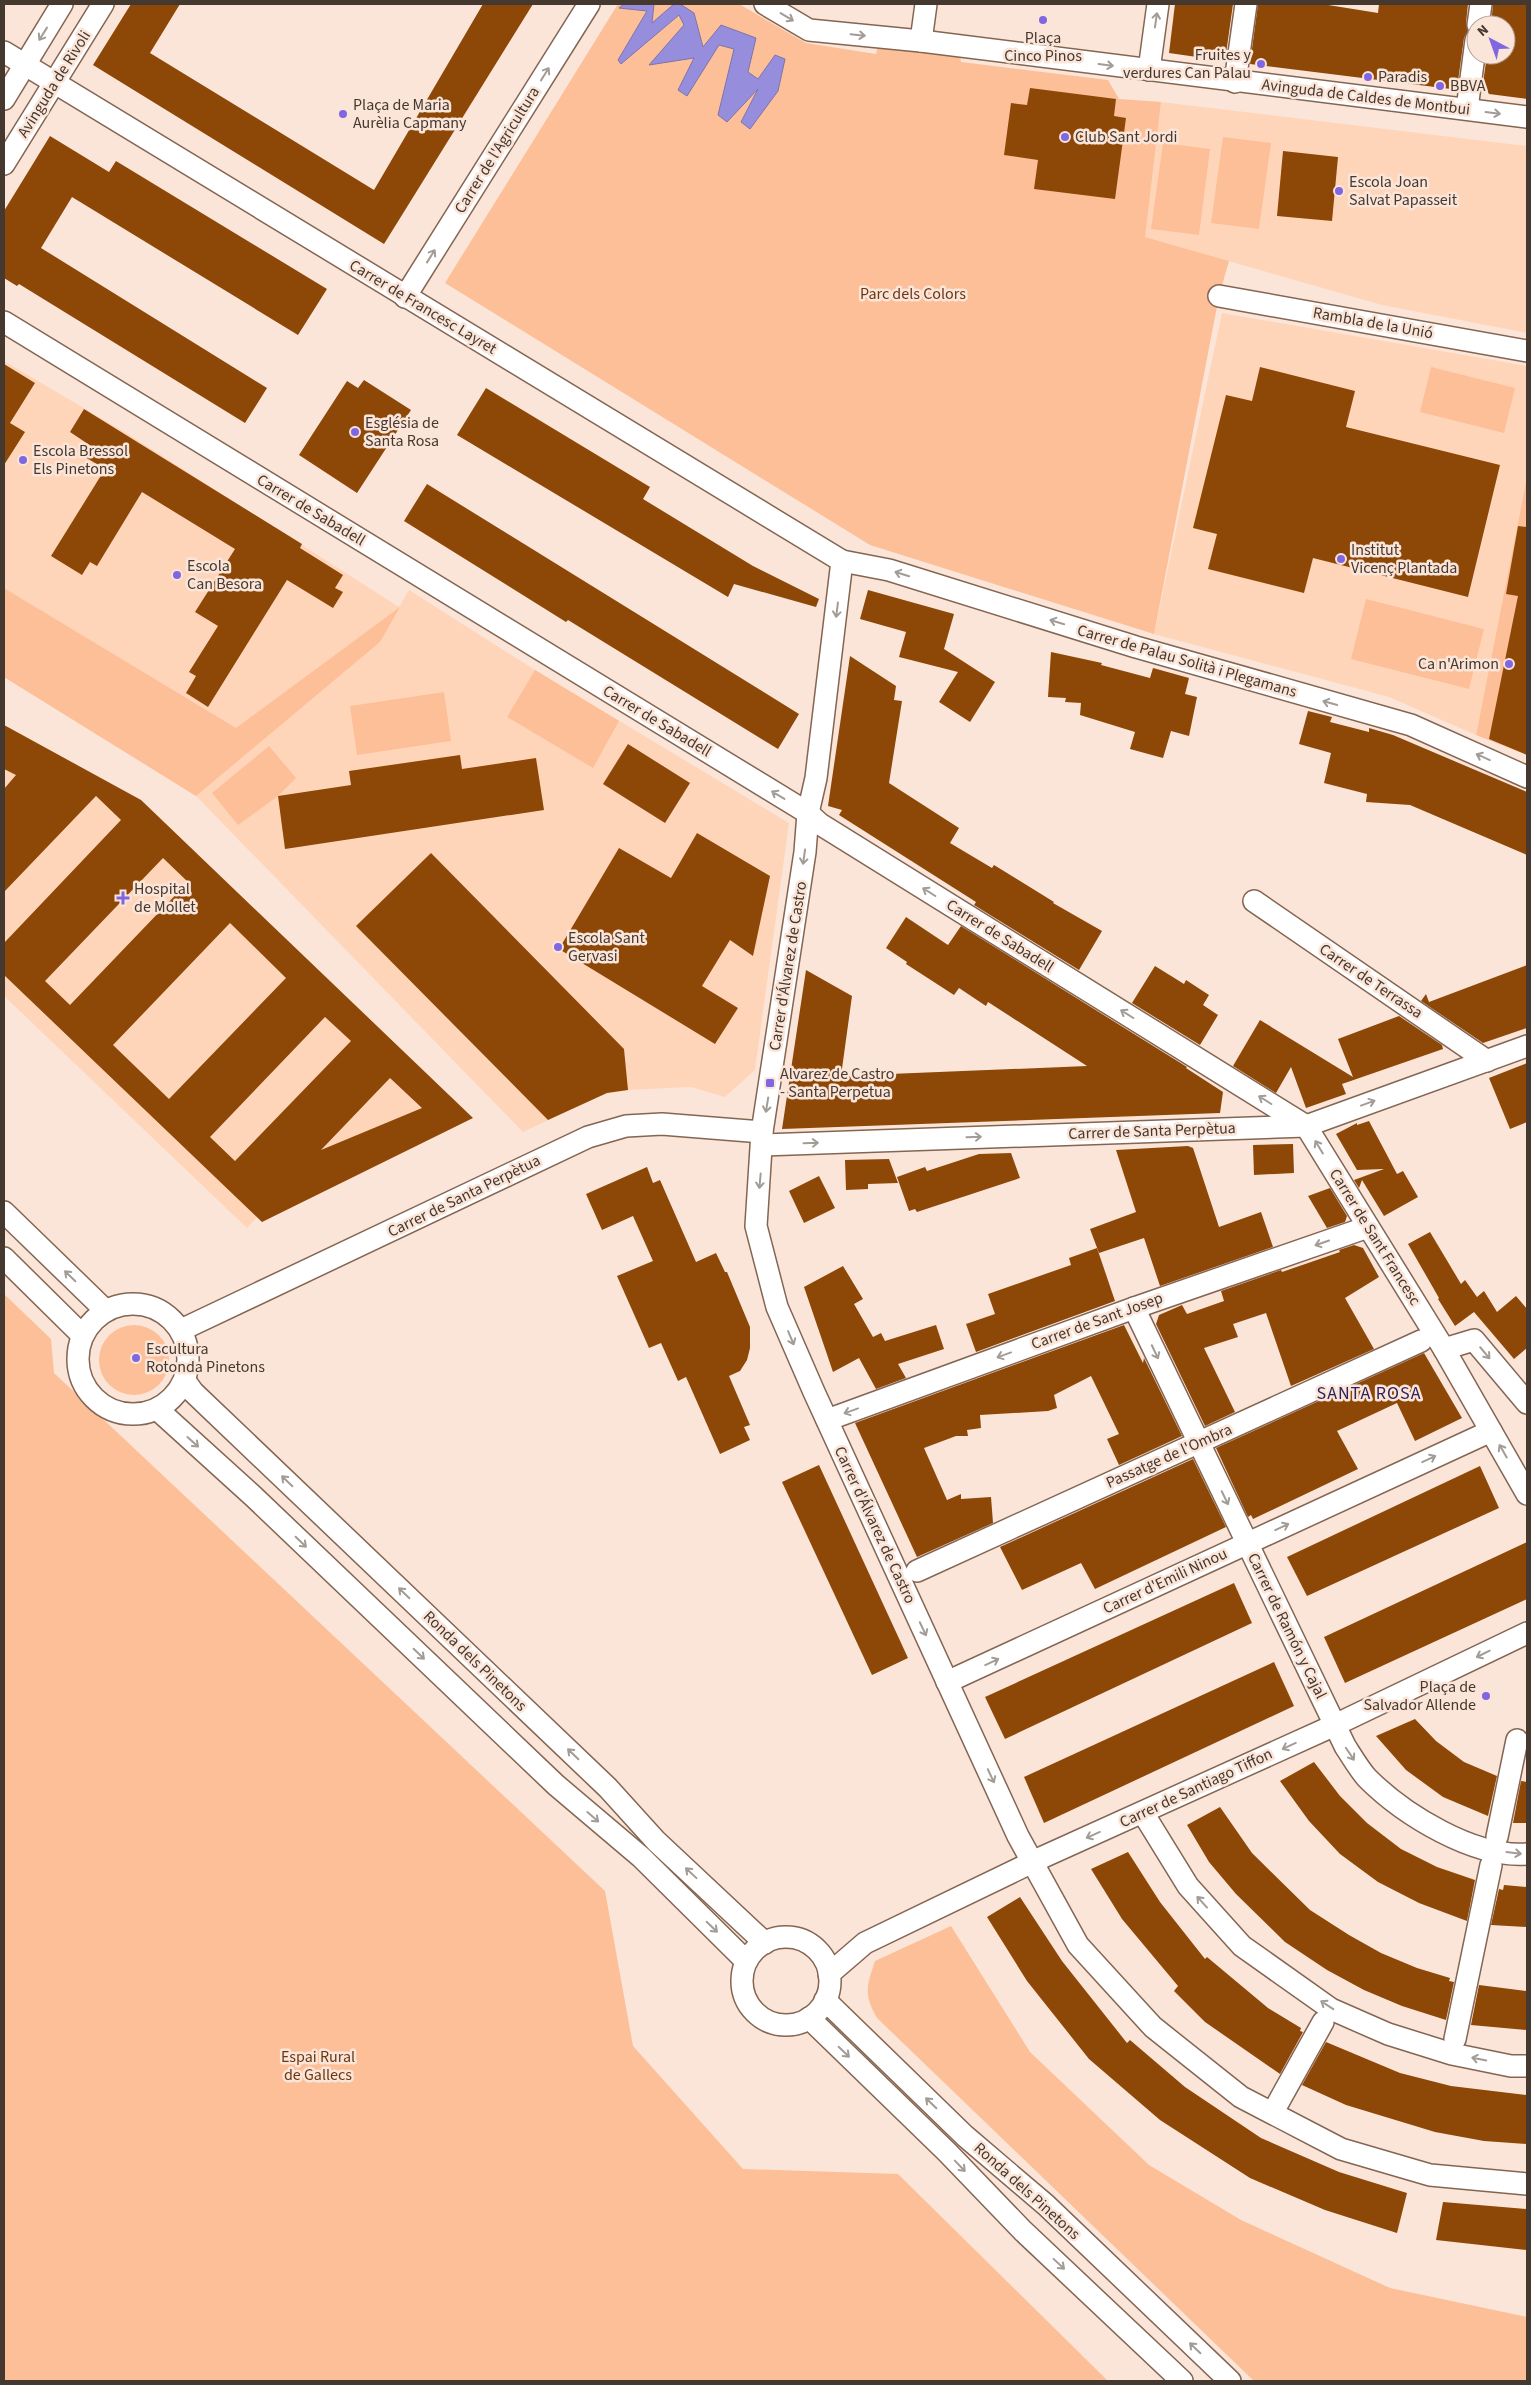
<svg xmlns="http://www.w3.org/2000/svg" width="1531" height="2385" font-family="'Source Sans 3',sans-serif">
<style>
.built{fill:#ffd5ba}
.green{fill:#fcbf98}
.water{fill:#978ddd;stroke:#7e74a9}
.building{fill:#8d4707;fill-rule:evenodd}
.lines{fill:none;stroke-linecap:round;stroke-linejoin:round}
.street-casing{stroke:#846552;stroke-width:24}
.street{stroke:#fff;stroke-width:21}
.oneway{stroke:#a29c97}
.poi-dot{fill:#7f67e2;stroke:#fbe5d8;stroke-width:2}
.labels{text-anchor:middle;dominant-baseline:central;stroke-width:5;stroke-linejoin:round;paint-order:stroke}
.poi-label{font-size:16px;fill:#45382f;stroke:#fbe5d8;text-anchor:start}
.street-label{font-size:16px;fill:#45382f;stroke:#fbe5d8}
.park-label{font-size:16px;fill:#6a3710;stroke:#fbe5d8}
.neighbourhood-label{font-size:18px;letter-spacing:1px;fill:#2e225c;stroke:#fbe5d8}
</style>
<rect width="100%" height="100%" fill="#fbe5d8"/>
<g class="built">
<path d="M1161,102L1527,146V333L1382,305L1144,237Z"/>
<path d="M1222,313L1527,366V477L1476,735L1389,697L1154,634Z"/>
<path d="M4,361L126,433L399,607L409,590L535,670L789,823L755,1070L725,1097L691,1087L628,1090L607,1093L523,1132L196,796L4,677Z"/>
<path d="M4,725L141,800L473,1118L262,1222L258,1216L247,1228L4,996Z"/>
</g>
<g class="green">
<path d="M618,4H739L806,43L876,54L878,45L960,55L961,62L1108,80L1119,99L1161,102L1145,237L1229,261L1219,296L1154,634L870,545L445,283Z"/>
<path d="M1223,137L1271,143L1259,229L1211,223Z"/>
<path d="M1163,143L1210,149L1199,235L1151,229Z"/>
<path d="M1431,367L1515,388L1504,433L1420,412Z"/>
<path d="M1527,477V755L1476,735Z"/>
<path d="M4,588L236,728L400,607L380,642L196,796L4,677Z"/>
<path d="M1366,599L1484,629L1469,689L1351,659Z"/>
<path d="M535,670L619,721L593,768L507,717Z"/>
<path d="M444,692L451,741L357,755L350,706Z"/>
<path d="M269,746L296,778L278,796L238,825L212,793Z"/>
<path d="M4,1294L51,1339L54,1373L605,1891L633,2046L743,2169L898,2174L1108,2381H4Z"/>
<circle cx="134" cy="1360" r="35"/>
<path d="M951,1926L1030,2052L1149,2165L1241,2220L1390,2288L1527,2317V2381H1254L877,2018C864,1994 866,1988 875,1961Z"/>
</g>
<path class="water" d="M624,4H654L652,23L674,4H680L694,13L703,47L721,25L756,38L748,72L758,79L775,55L785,59L778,91L750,129L741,122L758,89L727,122L718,115L734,49L719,45L687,96L678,90L694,58L649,65L684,25L679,15L621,64L618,60L647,11L619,8Z"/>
<g class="building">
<path d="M131,4H180L150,53L374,190L483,4H533L384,244L93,65Z"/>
<path d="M1175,4H1233L1225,61L1169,53Z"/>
<path d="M1258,4H1322L1378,13L1379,4H1468L1466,23L1468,31L1464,38L1458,81L1451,89L1250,64Z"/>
<path d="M1493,4H1527V99L1489,94L1483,83L1487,55H1506V25H1491Z"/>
<path d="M1030,88L1116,99L1114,116L1126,118L1115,199L1034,189L1038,160L1004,155L1011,103L1027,105Z"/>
<path d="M50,136L109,172L116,161L327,289L298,335L72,197L41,248L267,388L245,423L19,284L17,286L4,278V211Z"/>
<path d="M1283,151L1338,157L1332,221L1277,216Z"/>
<path d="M4,364L35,383L10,423L25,432L4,465Z"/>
<path d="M1260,367L1355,391L1346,427L1500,465L1468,597L1313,558L1304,593L1208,569L1217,534L1193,528L1226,395L1252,401Z"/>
<path d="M364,380L411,410L357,493L299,455L347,381L358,388Z"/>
<path d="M486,388L650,487L643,499L753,566L819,599L816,607L734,584L728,597L457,435Z"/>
<path d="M84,409L302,544L300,548L343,575L335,588L343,592L333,608L287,580L208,707L186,693L196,676L189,672L218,626L195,612L235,549L142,492L97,566L90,562L82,575L51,556L105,469L85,457L91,446L70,432Z"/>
<path d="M427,484L799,714L778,749L568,620L566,622L404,521Z"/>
<path d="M1518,526L1527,527V755L1489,739L1518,596L1506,594Z"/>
<path d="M868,590L954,614L944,649L995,682L970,722L939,702L958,672L899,657L906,632L860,619Z"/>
<path d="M1051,652L1102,663L1101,665L1150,678L1153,668L1189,678L1185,694L1197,697L1189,736L1171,731L1163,758L1130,749L1135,732L1080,715L1081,703L1065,702L1066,698L1048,697Z"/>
<path d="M850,656L896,686L894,700L902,701L889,783L959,828L950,843L992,868L994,865L1054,902L1053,903L1102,931L1079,970L974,905L976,902L839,815L842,810L828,806Z"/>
<path d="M1308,711L1332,717L1330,722L1369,732V728L1393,735L1527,792V855L1410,805L1366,802L1367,794L1324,783L1331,753L1299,744Z"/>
<path d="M4,725L141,800L473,1118L262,1222L4,975V943L121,820L96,796L4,892V789L16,775L4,769ZM163,858L188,882L70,1005L45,981ZM230,923L286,978L169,1099L113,1045ZM325,1017L351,1041L235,1161L210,1137ZM390,1078L422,1108L321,1150Z"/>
<path d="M628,744L690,783L665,823L603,784Z"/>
<path d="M460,755L462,769L536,758L544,810L285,849L278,796L351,785L349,771Z"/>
<path d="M697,833L770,876L753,956L730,940L702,986L738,1008L715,1044L559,949L619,848L671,878Z"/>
<path d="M431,853L624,1049L628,1090L607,1093L548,1120L356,926Z"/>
<path d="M906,917L948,945L961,926L1187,1067L1186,1068L1223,1092L1220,1113L782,1129L806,970L852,996L841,1076L1087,1066L988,1002L986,1006L959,988L954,995L906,964L907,962L886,948Z"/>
<path d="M1527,965V1028L1483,1043L1421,1001L1426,994L1429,1002Z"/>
<path d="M1155,966L1184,984L1186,980L1209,995L1203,1005L1218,1015L1200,1045L1132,1003Z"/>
<path d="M1399,1016L1442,1045L1443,1049L1342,1084L1346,1094L1306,1108L1291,1067L1276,1093L1233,1066L1260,1020L1353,1077L1338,1039Z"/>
<path d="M1527,1063V1122L1510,1129L1489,1078Z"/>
<path d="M1369,1121L1397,1174L1403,1171L1418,1197L1384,1216L1362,1180L1359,1188L1354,1180L1384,1169L1357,1170L1336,1134L1357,1123V1125Z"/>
<path d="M1293,1144L1294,1173L1254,1175L1253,1145Z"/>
<path d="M1188,1146L1193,1148L1219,1227L1261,1212L1273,1247L1160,1286L1144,1238L1099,1253L1090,1229L1136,1212L1116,1150Z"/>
<path d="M1011,1153L1020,1178L917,1212L915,1209L909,1211L897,1177L925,1167L927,1171L979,1154Z"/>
<path d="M889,1159L898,1183L868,1184V1189L846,1190L845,1160Z"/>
<path d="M647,1167L653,1183L660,1180L696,1262L716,1253L725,1272H727L750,1327V1348L747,1360L740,1371L729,1376L750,1425L744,1427L750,1440L720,1454L686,1377L678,1381L661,1343L649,1348L617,1276L653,1261L633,1216L602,1230L586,1194Z"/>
<path d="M819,1176L835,1208L804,1223L789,1191Z"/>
<path d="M1330,1188L1347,1216L1345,1222L1327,1228L1308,1196Z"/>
<path d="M1430,1232L1461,1284L1465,1280L1477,1297L1484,1291L1497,1312L1516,1296L1527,1309V1348L1514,1359L1474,1312L1455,1326L1438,1299L1439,1298L1408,1244Z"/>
<path d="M1354,1245L1363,1248L1379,1277L1345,1298L1374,1349L1291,1386L1266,1313L1233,1324L1238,1337L1204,1348L1235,1412L1205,1426L1156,1324L1159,1315L1182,1305L1187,1314L1224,1301L1221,1291L1281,1270L1282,1272L1340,1252L1339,1250Z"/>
<path d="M1097,1248L1115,1301L976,1352L966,1324L995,1314L988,1294L1071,1265L1069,1258Z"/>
<path d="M843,1266L863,1299L854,1304L873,1337L881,1333L885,1341L936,1325L944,1349L898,1364L906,1378L876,1389L859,1358L833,1372L804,1287Z"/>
<path d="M1124,1325L1143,1363L1144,1358L1182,1436L1119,1465L1107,1439L1119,1434L1091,1376L1054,1395L1057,1408L1048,1411L980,1415L981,1428L967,1430L968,1436H956L924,1448L947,1500L961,1494V1499L991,1497L993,1523L917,1557L855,1423Z"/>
<path d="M1424,1353L1462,1418L1415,1441L1397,1403L1337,1431L1358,1469L1253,1519L1251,1515L1248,1517L1216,1448Z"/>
<path d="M1193,1459L1226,1527L1095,1589L1081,1563L1022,1590L1000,1547Z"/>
<path d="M819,1465L908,1658L872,1675L782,1482Z"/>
<path d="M1480,1466L1499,1508L1307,1596L1287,1557Z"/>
<path d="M1527,1542V1599L1345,1683L1324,1637Z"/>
<path d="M1234,1583L1252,1623L1005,1739L985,1697Z"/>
<path d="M1274,1662L1294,1706L1044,1823L1024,1777Z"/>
<path d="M1415,1719L1436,1741L1464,1762L1497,1776L1488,1816L1443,1797L1406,1770L1376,1736Z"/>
<path d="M1314,1762L1340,1796L1367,1823L1401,1849L1437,1867L1475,1880L1467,1921L1419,1903L1378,1882L1340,1854L1309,1821L1280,1781Z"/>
<path d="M1521,1781L1527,1782V1823H1513Z"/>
<path d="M1220,1807L1252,1853L1310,1910L1349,1935L1381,1953L1417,1968L1450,1978L1449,1981L1454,1982L1446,2020L1402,2006L1364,1990L1327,1970L1285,1942L1236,1894L1209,1862L1187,1825Z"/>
<path d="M1128,1852L1160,1902L1205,1959L1207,1957L1268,2008L1301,2028L1300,2031L1303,2032L1280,2074L1205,2022L1174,1991L1178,1986L1122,1919L1091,1869Z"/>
<path d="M1504,1885L1527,1887V1927L1491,1925L1499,1889L1503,1890Z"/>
<path d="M1020,1897L1062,1961L1127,2043L1130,2040L1185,2087L1261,2138L1339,2172L1407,2193L1397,2233L1325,2210L1250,2178L1160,2120L1089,2059L1027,1981L987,1917Z"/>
<path d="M1479,1985L1527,1991V2030L1471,2025Z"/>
<path d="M1326,2042L1400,2073L1451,2086L1527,2095V2144L1484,2141L1435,2132L1346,2105L1302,2085Z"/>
<path d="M1443,2202L1527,2209V2250L1436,2240Z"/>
</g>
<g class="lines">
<defs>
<g id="street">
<path d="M765,4L809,30L921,41L1527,117"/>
<path d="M1478,25L1481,4"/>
<path d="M921,41L926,4"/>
<path d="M4,52L842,561L889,570L1136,647L1411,725L1527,777"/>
<path d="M1149,70L1158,4"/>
<path d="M1235,82L1246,4"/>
<path d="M4,99L62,4"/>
<path d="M1467,109L1476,40"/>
<path d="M4,164L103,4"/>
<path d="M1219,296L1527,351"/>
<path d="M405,297L589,4"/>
<path d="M4,322L808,813L820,824L1306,1126L1444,1349L1527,1494"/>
<path d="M842,561L816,778L808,813L805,852L762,1132L756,1226L777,1307L814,1392L1018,1836L1078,1945L1153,2027L1241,2097L1341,2149L1430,2175L1527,2184"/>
<path d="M1254,901L1487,1061"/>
<path d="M763,1145L1306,1126L1527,1046"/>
<path d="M4,1212L105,1310"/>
<path d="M4,1258L82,1335"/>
<circle cx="133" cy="1359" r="55"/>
<path d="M1134,1308L1345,1746C1352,1757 1359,1769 1367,1778C1404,1815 1474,1858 1527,1854"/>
<path d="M181,1330L588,1137L626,1126L662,1124L762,1132"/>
<path d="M1444,1349L1474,1340L1527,1403"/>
<path d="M185,1381L193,1392L608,1788L656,1841L765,1943"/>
<path d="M157,1409L253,1496L556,1785L641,1857L746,1961"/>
<path d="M827,1420L1134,1308L1368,1227"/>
<path d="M917,1571L1421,1341"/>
<path d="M947,1682L1491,1431"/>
<path d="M1143,1813L1188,1886L1242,1946L1331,2009L1388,2034L1452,2054L1511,2066H1527"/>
<path d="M1497,1837L1517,1740"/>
<circle cx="786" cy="1981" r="44"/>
<path d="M829,1974L865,1943L1043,1857L1335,1725L1527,1633"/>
<path d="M825,2000L965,2136L1046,2205L1230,2381"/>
<path d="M809,2018L947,2152L1023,2231L1182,2381"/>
<path d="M1455,2039L1491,1865"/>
<path d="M1278,2103L1323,2022"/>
</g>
</defs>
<use href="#street" class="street-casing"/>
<use href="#street" class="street"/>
</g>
<defs><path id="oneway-shaft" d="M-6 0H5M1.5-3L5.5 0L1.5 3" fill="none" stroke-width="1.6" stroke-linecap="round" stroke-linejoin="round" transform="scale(1.25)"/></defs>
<g class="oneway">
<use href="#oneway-shaft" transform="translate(787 17) rotate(31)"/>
<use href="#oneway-shaft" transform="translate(1156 20) rotate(-82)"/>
<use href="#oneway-shaft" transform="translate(43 34) rotate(122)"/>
<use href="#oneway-shaft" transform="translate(858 35) rotate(6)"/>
<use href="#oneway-shaft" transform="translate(1106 65) rotate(7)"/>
<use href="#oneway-shaft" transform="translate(545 74) rotate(-58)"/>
<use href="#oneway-shaft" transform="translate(1493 113) rotate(7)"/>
<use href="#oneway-shaft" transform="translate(431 256) rotate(-58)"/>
<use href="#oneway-shaft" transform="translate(902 574) rotate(-163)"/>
<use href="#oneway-shaft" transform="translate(837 610) rotate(97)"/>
<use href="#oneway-shaft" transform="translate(1057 622) rotate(-163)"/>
<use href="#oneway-shaft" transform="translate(1330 703) rotate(-164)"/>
<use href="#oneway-shaft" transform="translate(1483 757) rotate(-156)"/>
<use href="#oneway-shaft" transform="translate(778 795) rotate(-149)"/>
<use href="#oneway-shaft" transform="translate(804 857) rotate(98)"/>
<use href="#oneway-shaft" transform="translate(929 892) rotate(-148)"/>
<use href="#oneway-shaft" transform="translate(1127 1014) rotate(-148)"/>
<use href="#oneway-shaft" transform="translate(1265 1100) rotate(-148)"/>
<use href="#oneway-shaft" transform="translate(1368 1103) rotate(-20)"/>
<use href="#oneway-shaft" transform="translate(767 1105) rotate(99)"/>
<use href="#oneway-shaft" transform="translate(974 1137) rotate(-2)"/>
<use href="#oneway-shaft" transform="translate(811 1143) rotate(-2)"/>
<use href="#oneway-shaft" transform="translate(1319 1147) rotate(-121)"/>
<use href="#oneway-shaft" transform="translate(760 1181) rotate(95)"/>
<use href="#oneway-shaft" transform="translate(1322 1243) rotate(161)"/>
<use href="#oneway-shaft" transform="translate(70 1276) rotate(-136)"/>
<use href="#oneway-shaft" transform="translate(791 1338) rotate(67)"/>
<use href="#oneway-shaft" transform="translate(1155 1352) rotate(65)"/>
<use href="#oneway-shaft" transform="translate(1485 1353) rotate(50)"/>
<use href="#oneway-shaft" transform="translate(1004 1355) rotate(160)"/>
<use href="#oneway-shaft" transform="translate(851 1411) rotate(160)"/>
<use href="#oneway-shaft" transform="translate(193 1442) rotate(42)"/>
<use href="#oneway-shaft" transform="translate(1503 1451) rotate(-120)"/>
<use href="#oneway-shaft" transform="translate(1429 1459) rotate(-25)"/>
<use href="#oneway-shaft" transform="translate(287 1481) rotate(-136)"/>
<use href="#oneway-shaft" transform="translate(1225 1498) rotate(64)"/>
<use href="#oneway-shaft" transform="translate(1282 1527) rotate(-25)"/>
<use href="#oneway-shaft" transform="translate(301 1542) rotate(44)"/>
<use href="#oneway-shaft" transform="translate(404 1593) rotate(-136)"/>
<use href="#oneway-shaft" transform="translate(923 1629) rotate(65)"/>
<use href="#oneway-shaft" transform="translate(419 1654) rotate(44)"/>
<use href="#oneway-shaft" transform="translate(1483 1654) rotate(154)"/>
<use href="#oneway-shaft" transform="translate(992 1662) rotate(-25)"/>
<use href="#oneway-shaft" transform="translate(1289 1746) rotate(155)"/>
<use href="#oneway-shaft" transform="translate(573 1754) rotate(-136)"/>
<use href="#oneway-shaft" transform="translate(1350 1754) rotate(56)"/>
<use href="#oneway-shaft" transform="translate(991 1776) rotate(65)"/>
<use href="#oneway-shaft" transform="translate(593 1817) rotate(41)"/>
<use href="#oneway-shaft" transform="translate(1093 1835) rotate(156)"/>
<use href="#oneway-shaft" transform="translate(1514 1853) rotate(7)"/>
<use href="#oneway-shaft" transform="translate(691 1873) rotate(-137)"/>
<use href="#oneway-shaft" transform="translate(1202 1902) rotate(-132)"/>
<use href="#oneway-shaft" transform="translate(712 1927) rotate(44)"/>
<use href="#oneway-shaft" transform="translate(1327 2005) rotate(-147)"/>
<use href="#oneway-shaft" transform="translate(844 2052) rotate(44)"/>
<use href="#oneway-shaft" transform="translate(1479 2059) rotate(-169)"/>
<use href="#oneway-shaft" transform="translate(931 2103) rotate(-136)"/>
<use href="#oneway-shaft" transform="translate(960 2166) rotate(46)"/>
<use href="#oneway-shaft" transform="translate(1059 2264) rotate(43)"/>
<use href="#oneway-shaft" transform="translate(1195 2348) rotate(-136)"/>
</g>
<g class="poi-dot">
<circle cx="1043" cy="20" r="5"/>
<circle cx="1261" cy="64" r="5"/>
<circle cx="1368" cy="77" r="5"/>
<circle cx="1440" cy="86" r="5"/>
<circle cx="343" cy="114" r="5"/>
<circle cx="1065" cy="137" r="5"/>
<circle cx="1339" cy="191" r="5"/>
<circle cx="355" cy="432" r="5"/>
<circle cx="23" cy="460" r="5"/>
<circle cx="1341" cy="559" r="5"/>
<circle cx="177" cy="575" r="5"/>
<circle cx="1509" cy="664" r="5"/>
<path d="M120.5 890.5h5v5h5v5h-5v5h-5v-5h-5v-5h5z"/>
<circle cx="558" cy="947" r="5"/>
<rect x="765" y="1078" width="10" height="10" rx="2.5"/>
<circle cx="136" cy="1358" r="5"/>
<circle cx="1486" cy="1696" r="5"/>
</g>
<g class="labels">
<g class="poi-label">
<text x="1043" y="38" text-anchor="middle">Plaça<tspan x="1043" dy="18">Cinco Pinos</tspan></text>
<text x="1251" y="55" text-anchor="end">Fruites y<tspan x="1251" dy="18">verdures Can Palau</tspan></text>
<text x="1378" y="77">Paradis</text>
<text x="1450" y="86">BBVA</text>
<text x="353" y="105">Plaça de Maria<tspan x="353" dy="18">Aurèlia Capmany</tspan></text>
<text x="1075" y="137">Club Sant Jordi</text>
<text x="1349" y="182">Escola Joan<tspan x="1349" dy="18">Salvat Papasseit</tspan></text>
<text x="365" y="423">Església de<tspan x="365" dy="18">Santa Rosa</tspan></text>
<text x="33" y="451">Escola Bressol<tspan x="33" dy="18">Els Pinetons</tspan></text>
<text x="1351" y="550">Institut<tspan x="1351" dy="18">Vicenç Plantada</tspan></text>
<text x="187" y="566">Escola<tspan x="187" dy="18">Can Besora</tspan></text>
<text x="1499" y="664" text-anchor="end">Ca n'Arimon</text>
<text x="134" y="889">Hospital<tspan x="134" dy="18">de Mollet</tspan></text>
<text x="568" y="938">Escola Sant<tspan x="568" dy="18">Gervasi</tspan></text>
<text x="780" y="1074">Alvarez de Castro<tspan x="780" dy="18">- Santa Perpetua</tspan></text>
<text x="146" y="1349">Escultura<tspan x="146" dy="18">Rotonda Pinetons</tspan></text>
<text x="1476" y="1687" text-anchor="end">Plaça de<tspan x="1476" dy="18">Salvador Allende</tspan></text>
</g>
<g class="street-label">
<text transform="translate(54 84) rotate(-58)">Avinguda de Rivoli</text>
<text transform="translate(1366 97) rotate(7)">Avinguda de Caldes de Montbui</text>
<text transform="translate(497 150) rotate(-58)">Carrer de l'Agricultura</text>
<text transform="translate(423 307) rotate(31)">Carrer de Francesc Layret</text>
<text transform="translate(1373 323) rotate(10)">Rambla de la Unió</text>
<text transform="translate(311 510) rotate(31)">Carrer de Sabadell</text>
<text transform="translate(1187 661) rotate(16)">Carrer de Palau Solità i Plegamans</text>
<text transform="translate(657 721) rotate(31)">Carrer de Sabadell</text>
<text transform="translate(1000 936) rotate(32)">Carrer de Sabadell</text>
<text transform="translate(788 966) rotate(-81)">Carrer d'Álvarez de Castro</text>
<text transform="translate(1371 981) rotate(34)">Carrer de Terrassa</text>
<text transform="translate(1152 1131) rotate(-2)">Carrer de Santa Perpètua</text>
<text transform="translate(464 1196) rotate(-26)">Carrer de Santa Perpètua</text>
<text transform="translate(1375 1237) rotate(58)">Carrer de Sant Francesc</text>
<text transform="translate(1097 1321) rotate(-20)">Carrer de Sant Josep</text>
<text transform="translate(1169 1456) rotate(-24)">Passatge de l'Ombra</text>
<text transform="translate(875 1525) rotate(65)">Carrer d'Álvarez de Castro</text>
<text transform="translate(1165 1581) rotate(-25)">Carrer d'Emili Ninou</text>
<text transform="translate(1287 1626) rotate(64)">Carrer de Ramón y Cajal</text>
<text transform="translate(475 1661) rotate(44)">Ronda dels Pinetons</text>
<text transform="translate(1196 1788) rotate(-25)">Carrer de Santiago Tiffon</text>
<text transform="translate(1027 2191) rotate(42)">Ronda dels Pinetons</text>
</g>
<g class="park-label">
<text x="913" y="294">Parc dels Colors</text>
<text x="318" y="2057">Espai Rural<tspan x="318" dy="18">de Gallecs</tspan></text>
</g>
<g class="neighbourhood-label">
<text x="1369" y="1393">SANTA ROSA</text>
</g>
</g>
<rect width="1531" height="2385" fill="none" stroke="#45382f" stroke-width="10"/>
<g transform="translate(1491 40) rotate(319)"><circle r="24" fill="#fbe5d8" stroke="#b2a094"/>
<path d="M0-4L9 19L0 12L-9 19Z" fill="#7f67e2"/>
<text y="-8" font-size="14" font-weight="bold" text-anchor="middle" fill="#45382f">N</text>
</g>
</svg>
